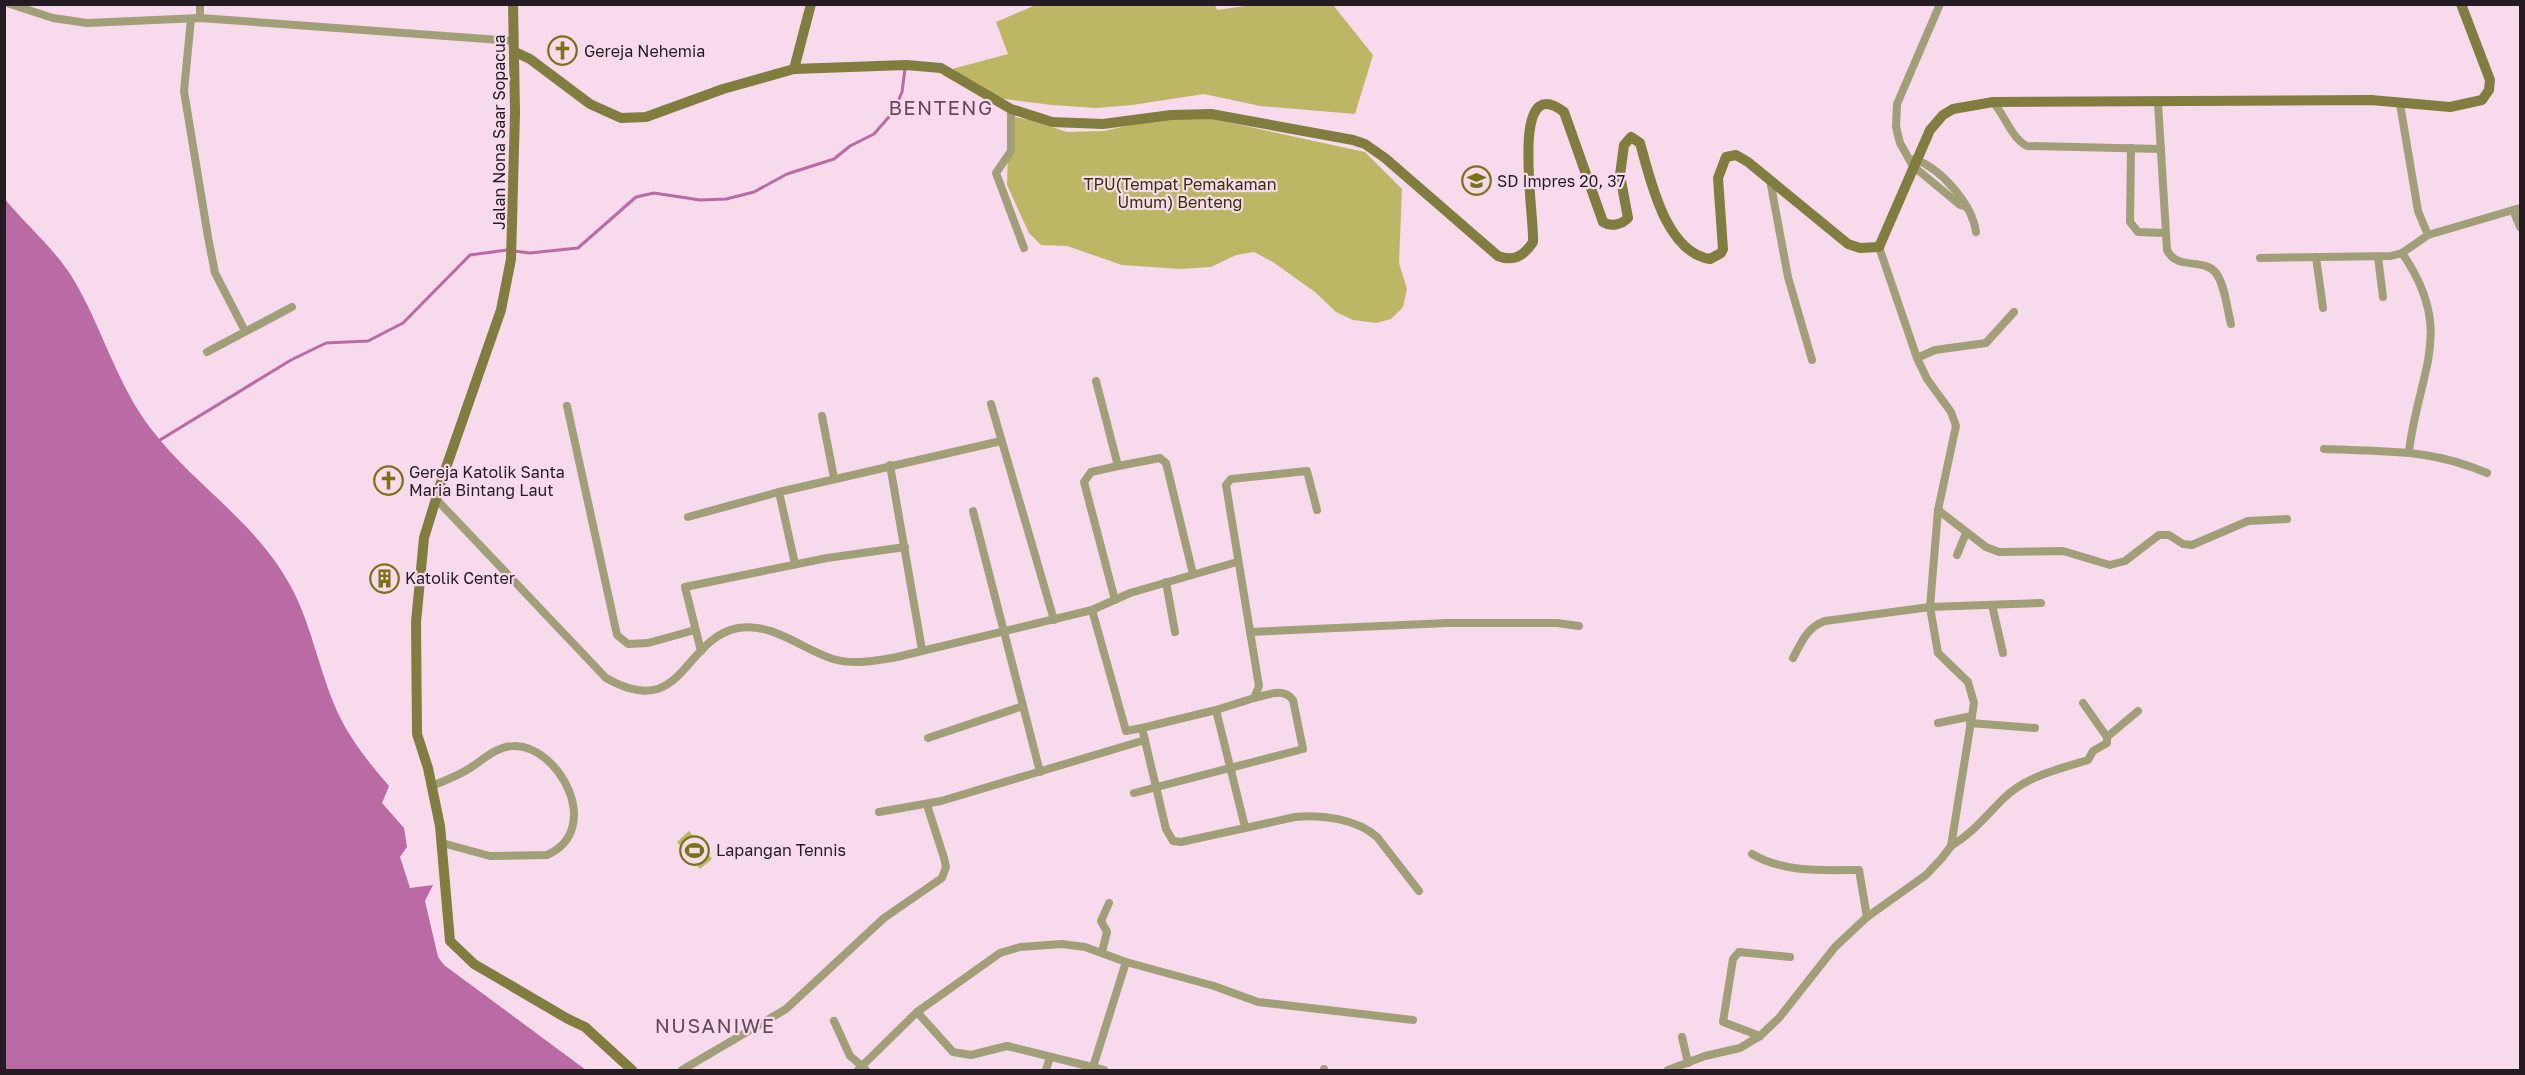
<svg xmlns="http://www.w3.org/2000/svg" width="2525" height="1075" font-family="'Golos Text',sans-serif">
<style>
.green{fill:#bdb765}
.water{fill:#ba6ba3}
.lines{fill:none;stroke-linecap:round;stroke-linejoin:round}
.stream{stroke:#ba6ba3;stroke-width:3}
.street{stroke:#a19f77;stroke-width:8}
.secondary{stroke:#817d3f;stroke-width:10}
.labels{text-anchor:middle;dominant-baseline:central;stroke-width:4.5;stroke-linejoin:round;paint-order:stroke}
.poi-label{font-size:16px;fill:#251b22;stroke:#f8daed;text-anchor:start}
.street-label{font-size:16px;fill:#251b22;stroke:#f8daed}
.park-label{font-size:16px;fill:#363206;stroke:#f8daed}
.quarter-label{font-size:20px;letter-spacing:1.5px;fill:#634b5b;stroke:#f8daed}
</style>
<rect width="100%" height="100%" fill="#f8daed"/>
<g class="green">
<path d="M1038,4H1215L1217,10L1252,5H1333L1373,55L1355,114L1260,106L1204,94L1132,105L1096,108L1052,105L997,98L952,69L1008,54L996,22Z"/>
<path d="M1009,116L1030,120L1067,132L1104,131L1167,117L1213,119L1365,152L1402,189L1399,263L1407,289L1403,307L1391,319L1376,323L1353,320L1336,312L1315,292L1273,262L1254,252L1236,255L1211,267L1181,269L1122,265L1067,246L1041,245L1029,233L1007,185Z"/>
<path d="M689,831L712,859L700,869L677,842Z"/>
</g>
<path class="water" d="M4,198C26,225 53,247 72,277C102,326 116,384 152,430C194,485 255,521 290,585C310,621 318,665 334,704C346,734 368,762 389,786L382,803L404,828L407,847L400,857L410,888L433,885L425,901L438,957L444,965L586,1070H5Z"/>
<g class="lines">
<g class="stream">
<path d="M514,251L530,253L578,248L636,197L654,193L700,200L726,199L754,192L787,174L834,159L850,146L874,134L894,111L902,92L905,69"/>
<path d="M160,440L291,360L326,343L368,341L403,323L470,255L507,250"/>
</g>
<g class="street">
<path d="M10,4L53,18L87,23L200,18L514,41"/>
<path d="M200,4V18"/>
<path d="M1940,4L1897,104L1896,127L1900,143L1913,166L1960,205L1967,207"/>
<path d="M191,19L184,91L208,237L215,273L245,331"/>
<path d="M1993,102C2005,115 2011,138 2027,146L2161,149"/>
<path d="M2158,103L2167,250C2177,271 2203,257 2216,273C2225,285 2227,309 2231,324"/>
<path d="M2400,104L2418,211L2428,235"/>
<path d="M1011,109V151L996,173L1024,248"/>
<path d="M2131,148L2130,222L2138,232L2164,233"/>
<path d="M1914,159C1941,168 1972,204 1976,232"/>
<path d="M1770,180L1788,277L1812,360"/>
<path d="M2513,210L2520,227"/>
<path d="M2402,253C2456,331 2419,370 2409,451"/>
<path d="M2316,257L2323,308"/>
<path d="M2378,257L2383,297"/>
<path d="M2260,258L2391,256L2402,253L2428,235L2520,208"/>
<path d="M207,352L292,307"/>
<path d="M1917,358L1935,350L1986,343L2014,312"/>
<path d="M1096,381L1118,466L1160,458L1166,463L1193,574"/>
<path d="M991,404L1054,620"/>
<path d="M567,406L617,635L628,644L648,643L695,630"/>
<path d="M822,416L834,478"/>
<path d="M2324,449C2386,452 2429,448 2487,473"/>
<path d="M890,465L922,650"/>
<path d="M436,499L606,678C684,722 682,639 738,628C772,622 802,649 833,659C854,665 875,661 897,657L1092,610L1130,593L1237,562"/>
<path d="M1938,510L1986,547L1999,552L2063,551L2110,565L2125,561L2159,535H2169L2183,544L2192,545L2248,521L2287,519"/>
<path d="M973,511L1040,772"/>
<path d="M688,517L779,492"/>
<path d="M1957,555L1966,533"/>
<path d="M795,564L779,492L1001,441"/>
<path d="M1166,582L1175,632"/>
<path d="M1115,600L1084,482L1091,472L1118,466"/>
<path d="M1992,605L2003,653"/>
<path d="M1092,610L1126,731L1142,728L1166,829L1173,841L1181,842L1295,817C1321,814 1357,819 1377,837L1419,891"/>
<path d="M1250,632L1447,623H1557L1579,626"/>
<path d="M701,651L685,587L827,558L905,547"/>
<path d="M1793,658C1801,643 1807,627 1825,621L1930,607L2041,603"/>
<path d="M1216,710L1254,698L1259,686L1226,485L1231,479L1307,471L1317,510"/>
<path d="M1938,723L1972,716"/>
<path d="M1970,723L2035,728"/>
<path d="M1142,728L1216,710L1245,827"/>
<path d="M2107,737L2138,711"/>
<path d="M928,738L1023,706"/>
<path d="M432,786C443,781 455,777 465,771C480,763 495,746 513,746C558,744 605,829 547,855L490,856L442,843"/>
<path d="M1134,793L1303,749L1293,700C1283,687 1269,695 1254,698"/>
<path d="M879,812L941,801L1145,740"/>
<path d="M1951,846C1973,833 1986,816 2003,799C2026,776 2059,769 2088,760L2093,751L2107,743V737L2083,703"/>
<path d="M1752,854C1784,873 1823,870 1859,870L1867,917"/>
<path d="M1102,952L1107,932L1101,921L1109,903"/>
<path d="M917,1012L953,1052L971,1055L1007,1046L1104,1070"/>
<path d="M834,1021L850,1056L862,1066L858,1070"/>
<path d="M1760,1036L1723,1022L1733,959L1739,952L1790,957"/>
<path d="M1682,1037L1688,1063"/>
<path d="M1093,1067L1126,962"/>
<path d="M682,1070L786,1009L884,918L942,878L946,867L944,858L927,805"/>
<path d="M866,1070L862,1066L917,1012L1000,953L1020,947L1062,944L1085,947L1126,962L1214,986L1258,1002L1413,1020"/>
<path d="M1046,1070L1050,1057"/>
<path d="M1324,1070V1069"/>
<path d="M1668,1070L1705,1056L1740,1048L1760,1036L1779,1018L1835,947L1867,917L1926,875L1942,858L1951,846L1974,703L1968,682L1938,653L1930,607L1938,510L1956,426L1951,412L1927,379L1917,358L1879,247"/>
</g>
<g class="secondary">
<path d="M513,4L515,112L511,259L501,310L442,479L424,538L416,622L417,734L428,768L440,826L450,941L474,964L568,1019L585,1027L632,1070"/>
<path d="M515,52L530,59L590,104L621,118L646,117L723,89L794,69L906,65L941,68L1011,109L1052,122L1103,124L1171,115L1211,114L1353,140L1365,144L1385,158L1498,256C1513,262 1524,256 1533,242C1535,218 1508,68 1564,112L1603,222C1611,227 1621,225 1628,218L1620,175L1624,145L1631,137L1640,143C1650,178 1665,252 1710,259L1721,253L1723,249L1718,178L1726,157L1736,155L1748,162L1848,244L1860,248L1879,247L1930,130L1943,115L1953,109L1993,102L2371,100L2450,107L2482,100L2489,90L2490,80L2461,4"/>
<path d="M794,69L811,4"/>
</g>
</g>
<defs>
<symbol id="church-ring" viewBox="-11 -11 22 22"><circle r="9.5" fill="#f8daed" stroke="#7a7316" stroke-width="1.5"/><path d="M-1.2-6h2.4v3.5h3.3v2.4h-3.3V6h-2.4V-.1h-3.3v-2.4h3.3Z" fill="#7a7316"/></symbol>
<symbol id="school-ring" viewBox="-11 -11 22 22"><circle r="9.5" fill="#f8daed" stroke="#7a7316" stroke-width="1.5"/><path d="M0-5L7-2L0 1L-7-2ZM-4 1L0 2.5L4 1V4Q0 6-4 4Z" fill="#7a7316"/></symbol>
<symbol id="building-ring" viewBox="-11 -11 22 22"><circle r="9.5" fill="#f8daed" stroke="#7a7316" stroke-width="1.5"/><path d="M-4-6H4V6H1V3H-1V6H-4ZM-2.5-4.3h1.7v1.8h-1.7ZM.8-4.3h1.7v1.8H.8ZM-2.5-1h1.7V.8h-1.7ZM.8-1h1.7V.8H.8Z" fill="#7a7316"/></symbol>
<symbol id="stadium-ring" viewBox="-11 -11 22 22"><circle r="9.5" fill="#f8daed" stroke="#7a7316" stroke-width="1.5"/><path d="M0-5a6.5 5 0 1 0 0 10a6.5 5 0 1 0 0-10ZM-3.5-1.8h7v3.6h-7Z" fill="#7a7316"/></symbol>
</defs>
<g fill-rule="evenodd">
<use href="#church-ring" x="546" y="34" width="33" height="33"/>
<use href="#school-ring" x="1460" y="164" width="33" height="33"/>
<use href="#church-ring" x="372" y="464" width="33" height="33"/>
<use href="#building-ring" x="368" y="562" width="33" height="33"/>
<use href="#stadium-ring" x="678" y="834" width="33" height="33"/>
</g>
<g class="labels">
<g class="poi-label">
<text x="584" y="51">Gereja Nehemia</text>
<text x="1497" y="181">SD Impres 20, 37</text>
<text x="409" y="472">Gereja Katolik Santa<tspan x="409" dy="18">Maria Bintang Laut</tspan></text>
<text x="405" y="578">Katolik Center</text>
<text x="716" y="850">Lapangan Tennis</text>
</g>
<g class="street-label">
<text transform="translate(499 132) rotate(-90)">Jalan Nona Saar Sopacua</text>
</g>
<g class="park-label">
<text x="1180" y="184">TPU(Tempat Pemakaman<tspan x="1180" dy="18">Umum) Benteng</tspan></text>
</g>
<g class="quarter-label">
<text x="941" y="107">BENTENG</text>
<text x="715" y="1025">NUSANIWE</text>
</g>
</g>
<rect width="2525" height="1075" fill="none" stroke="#251b22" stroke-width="12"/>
</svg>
